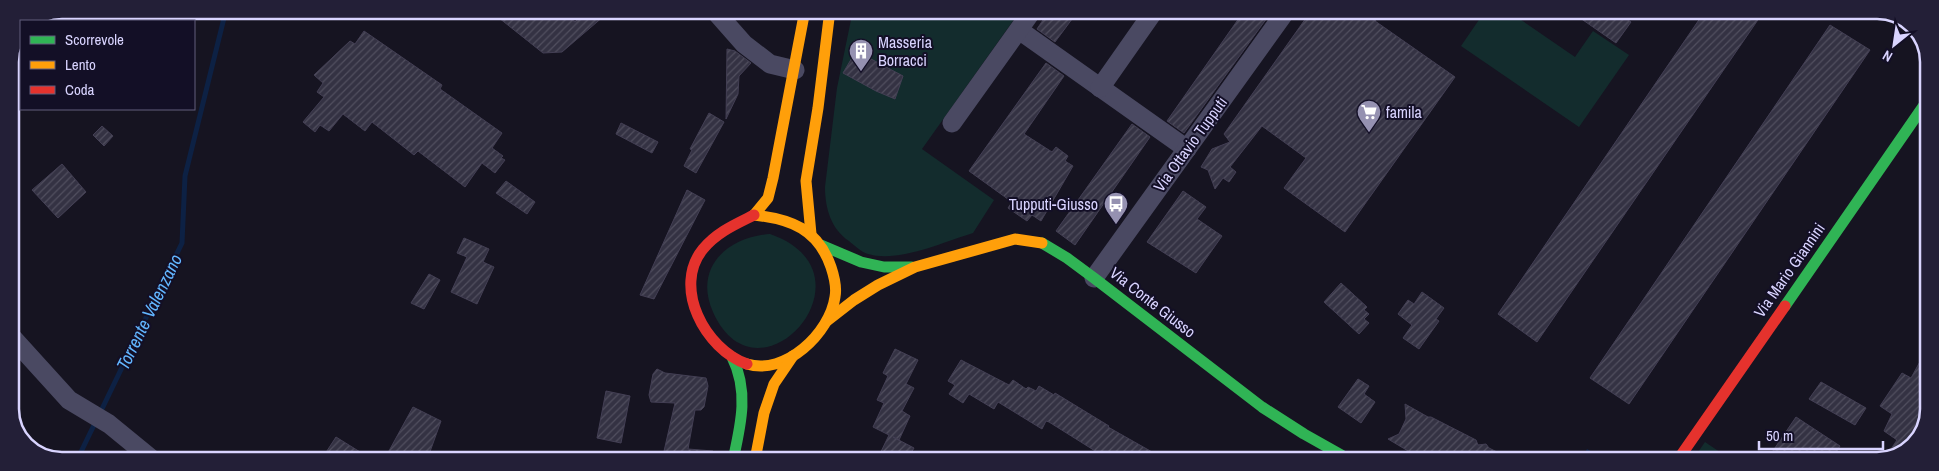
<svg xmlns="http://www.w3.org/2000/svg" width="1939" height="471" font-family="'Archivo Narrow',sans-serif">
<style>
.green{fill:#132c2d}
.water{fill:url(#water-waves)}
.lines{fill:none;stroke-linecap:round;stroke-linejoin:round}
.stream{stroke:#0d2144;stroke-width:5}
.building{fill:url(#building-hatch);stroke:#433f54}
.street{stroke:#4a4962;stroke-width:19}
.fast{stroke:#30b455;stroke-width:11}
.slow{stroke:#ff9f0a;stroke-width:11}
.jam{stroke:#e5322d;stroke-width:11}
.labels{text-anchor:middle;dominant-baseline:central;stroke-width:4;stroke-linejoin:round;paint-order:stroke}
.poi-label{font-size:16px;fill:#d9d4ff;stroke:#130f26;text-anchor:start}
.street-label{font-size:16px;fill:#d9d4ff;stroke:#130f26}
.water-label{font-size:18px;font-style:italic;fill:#62b6ff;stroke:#130f26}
.rim{fill:none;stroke:#d9d4ff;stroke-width:2.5}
</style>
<defs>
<pattern id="water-waves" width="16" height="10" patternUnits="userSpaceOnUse" patternTransform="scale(1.25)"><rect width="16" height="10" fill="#0d2144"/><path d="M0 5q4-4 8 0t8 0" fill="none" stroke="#304060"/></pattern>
<pattern id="building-hatch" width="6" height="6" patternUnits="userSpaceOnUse" patternTransform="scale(1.25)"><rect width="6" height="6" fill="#343243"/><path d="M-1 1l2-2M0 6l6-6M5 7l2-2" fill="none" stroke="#514f5f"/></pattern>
</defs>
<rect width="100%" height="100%" fill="#161421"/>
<g class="green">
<path d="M853,10L1020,11L922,149L994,200L973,233C943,242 899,263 868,254C861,252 854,245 849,241C831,229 825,208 825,187L837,88Z"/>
<path d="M1485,11H1508L1575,57L1593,31L1629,55L1579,127L1461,46Z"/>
<path d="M770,234C882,273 758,413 713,312C693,267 728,237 770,234Z"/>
<path d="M1705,442L1733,461H1692Z"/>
</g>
<path class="water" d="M1587,449L1609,461H1581Z"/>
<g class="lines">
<g class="stream">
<path d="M100,413L182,243L185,176L226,10"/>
<path d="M77,460L96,421"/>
</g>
</g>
<g class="building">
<path d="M489,10H559L575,22L588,10H611L562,52L543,53Z"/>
<path d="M1049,11H1078L1055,42L1037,29Z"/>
<path d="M1244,11H1272L1184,133L1167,121Z"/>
<path d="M1311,11H1383L1375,21L1455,77L1345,232L1284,188L1306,158L1262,126L1230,167L1236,172L1229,182L1223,178L1215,189L1208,170L1201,167L1212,149L1230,142L1224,134Z"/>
<path d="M1570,11H1615L1631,22L1616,43Z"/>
<path d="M1705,11H1764L1537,342L1498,314Z"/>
<path d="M1830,25L1870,50L1629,404L1590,378Z"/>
<path d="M364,31L442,85L440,89L502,133L492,148L503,156L501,158L505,160L495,173L482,163L465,187L418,151L414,155L372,122L365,131L343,114L329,131L320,125L315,132L303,122L324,97L317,92L323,83L314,75L350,41L355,44Z"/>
<path d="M727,49L735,51L751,63L739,76L738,94L726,119Z"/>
<path d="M856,51L903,76L895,99L876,91L843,73Z"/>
<path d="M1046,63L1064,76L1024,134L1052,152L1056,147L1068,156L1065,161L1073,166L1041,221L1032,215L1027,221L1008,208L1012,202L969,171Z"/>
<path d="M709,113L724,122L696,173L684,166L692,150L690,149Z"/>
<path d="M621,123L658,142L652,153L616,134Z"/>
<path d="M1132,124L1150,137L1075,245L1056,231Z"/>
<path d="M102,126L113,136L104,146L93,135Z"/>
<path d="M62,164L86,192L58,218L32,190Z"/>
<path d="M506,181L535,202L527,214L496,193Z"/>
<path d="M687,190L705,200L654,299L640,295Z"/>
<path d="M1183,191L1206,207L1197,219L1222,236L1196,273L1147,242Z"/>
<path d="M464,238L489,249L483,262L494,267L477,304L451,292L467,257L457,253Z"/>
<path d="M429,274L440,280L424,309L411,303Z"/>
<path d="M1341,283L1367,307L1364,310L1369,314L1364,319L1369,323L1359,334L1324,302Z"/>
<path d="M1422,292L1444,308L1436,319L1439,321L1419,349L1403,338L1412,325L1398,314L1408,300L1414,304Z"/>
<path d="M1928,347V419L1911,448L1885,458L1897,440L1884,431L1892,414L1880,406L1902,373L1911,378Z"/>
<path d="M895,349L918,360L906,384L914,388L902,411L910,416L899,440L893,437L914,448L907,460H877L889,435L873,427L884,403L877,400L888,376L883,373Z"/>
<path d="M961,360L1009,385L1013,380L1026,389L1028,387L1036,391L1039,386L1054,395L1055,393L1109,426L1108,427L1168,461H1096L1100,454L1049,422L1046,421L1042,429L998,402L994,409L969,394L963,403L949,394L955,385L948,381Z"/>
<path d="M657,369L665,373L706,378L708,386L704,407L701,410H695L688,449L713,451V460H662L675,403L651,402L649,395L653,374Z"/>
<path d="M1358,379L1369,386L1364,394L1375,402L1361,423L1338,407Z"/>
<path d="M1821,382L1866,408L1855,425L1809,399Z"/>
<path d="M606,391L630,396L621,443L597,438Z"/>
<path d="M1405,404L1428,417H1431L1476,440L1478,445L1486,444L1489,448L1515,461H1425L1388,439L1399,434L1406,419Z"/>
<path d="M413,407L441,421L427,460H384Z"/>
<path d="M1796,417L1840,446L1831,461H1766Z"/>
<path d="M336,437L373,460H321Z"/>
</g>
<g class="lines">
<g class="street">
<path d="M714,10L744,44L770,64L795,70"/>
<path d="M1019,30L1187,149"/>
<path d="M1100,88L1154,11"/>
<path d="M952,123L1032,11"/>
<path d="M1094,278L1286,11"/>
<path d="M10,335L69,400L109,424L153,460"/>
</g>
<g class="fast">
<path d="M1042,243L1067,258L1094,278L1262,407L1304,434L1352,461"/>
<path d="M821,245L861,262L884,267H912"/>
<path d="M1785,306L1929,98"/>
<path d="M732,357C749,391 741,424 733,460"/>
</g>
<g class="slow">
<path d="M754,215L768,198L773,178L805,10"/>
<path d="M811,234L806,181L818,108L830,10"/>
<path d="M827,321L854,300L878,285L915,267L1015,239L1042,243"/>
<path d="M747,364C785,376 830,333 835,297C837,287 834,276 831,267C818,229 791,219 754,215"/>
<path d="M755,460L764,413L774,384L793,356"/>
</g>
<g class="jam">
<path d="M747,364C705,349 672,287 703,249C717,232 736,224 754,215"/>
<path d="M1677,461L1785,306"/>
</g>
</g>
<defs>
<symbol id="building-pin" viewBox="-11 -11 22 30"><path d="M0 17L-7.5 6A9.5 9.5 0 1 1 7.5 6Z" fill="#9591b1" stroke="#130f26"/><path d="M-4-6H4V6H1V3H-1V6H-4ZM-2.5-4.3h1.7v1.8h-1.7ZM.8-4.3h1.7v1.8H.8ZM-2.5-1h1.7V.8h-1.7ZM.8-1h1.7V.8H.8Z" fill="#fff"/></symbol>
<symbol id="supermarket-pin" viewBox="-11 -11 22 30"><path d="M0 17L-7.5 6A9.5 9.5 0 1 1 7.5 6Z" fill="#9591b1" stroke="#130f26"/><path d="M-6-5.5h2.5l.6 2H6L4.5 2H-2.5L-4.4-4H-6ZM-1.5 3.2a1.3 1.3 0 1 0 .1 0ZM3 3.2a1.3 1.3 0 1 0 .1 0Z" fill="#fff"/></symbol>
<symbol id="bus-pin" viewBox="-11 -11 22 30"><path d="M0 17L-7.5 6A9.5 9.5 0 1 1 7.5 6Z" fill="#9591b1" stroke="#130f26"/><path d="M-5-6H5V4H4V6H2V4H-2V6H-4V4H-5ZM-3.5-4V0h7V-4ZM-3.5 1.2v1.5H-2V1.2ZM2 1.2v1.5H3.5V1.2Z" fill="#fff"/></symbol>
</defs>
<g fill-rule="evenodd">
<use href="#building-pin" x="847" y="37" width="28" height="38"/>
<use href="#supermarket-pin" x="1355" y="98" width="28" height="38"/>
<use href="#bus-pin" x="1102" y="190" width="28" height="38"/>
</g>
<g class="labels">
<g class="poi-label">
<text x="878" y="42">Masseria<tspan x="878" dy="18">Borracci</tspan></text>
<text x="1386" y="112">famila</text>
<text x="1098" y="204" text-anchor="end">Tupputi-Giusso</text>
</g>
<g class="street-label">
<text transform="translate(1190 144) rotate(-54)">Via Ottavio Tupputi</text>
<text transform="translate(1789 270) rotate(-55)">Via Mario Giannini</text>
<text transform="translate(1153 302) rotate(38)">Via Conte Giusso</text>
</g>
<g class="water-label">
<text transform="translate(149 312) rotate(-64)">Torrente Valenzano</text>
</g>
</g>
<path d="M0 0H1939V471H0ZM62 19H1877A43 43 0 0 1 1920 62V409A43 43 0 0 1 1877 452H62A43 43 0 0 1 19 409V62A43 43 0 0 1 62 19Z" fill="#231f37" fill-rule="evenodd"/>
<path class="rim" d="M62 19H1877A43 43 0 0 1 1920 62V409A43 43 0 0 1 1877 452H62A43 43 0 0 1 19 409V62A43 43 0 0 1 62 19Z"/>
<rect x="20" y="20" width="175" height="90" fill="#130f26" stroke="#625e7d"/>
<rect x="30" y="36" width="25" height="8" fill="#30b455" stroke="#625e7d"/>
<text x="65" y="45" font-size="15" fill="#d9d4ff">Scorrevole</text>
<rect x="30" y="61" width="25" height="8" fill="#ff9f0a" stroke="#625e7d"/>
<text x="65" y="70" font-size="15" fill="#d9d4ff">Lento</text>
<rect x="30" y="86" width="25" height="8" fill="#e5322d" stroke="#625e7d"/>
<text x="65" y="95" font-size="15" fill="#d9d4ff">Coda</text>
<g transform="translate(1894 45) rotate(210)" stroke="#130f26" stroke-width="4" paint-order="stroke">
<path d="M0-4L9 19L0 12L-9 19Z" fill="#d9d4ff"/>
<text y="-8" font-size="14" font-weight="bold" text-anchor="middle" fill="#d9d4ff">N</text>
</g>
<path d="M1759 441v8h124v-8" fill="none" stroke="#d9d4ff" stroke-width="2.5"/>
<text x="1766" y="441" font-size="15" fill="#d9d4ff" stroke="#130f26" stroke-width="4" paint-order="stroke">50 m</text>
</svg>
